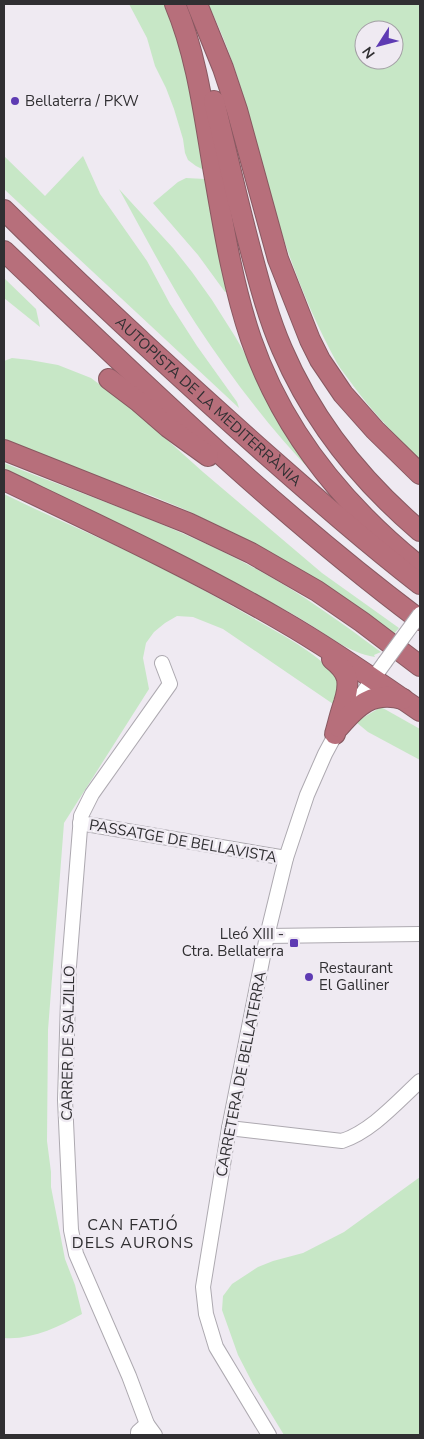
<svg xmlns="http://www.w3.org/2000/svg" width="424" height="1439" font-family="'Nunito Sans',sans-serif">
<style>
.green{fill:#c7e7c6;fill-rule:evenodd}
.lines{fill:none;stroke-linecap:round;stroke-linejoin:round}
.minor-casing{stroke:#ada9b0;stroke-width:16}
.highway-casing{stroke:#885961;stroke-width:22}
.minor{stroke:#fff;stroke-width:14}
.highway{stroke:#b76f7b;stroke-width:20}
.minor-bridge-casing{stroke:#ada9b0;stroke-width:16;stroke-linecap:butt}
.minor-bridge{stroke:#fff;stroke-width:14}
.poi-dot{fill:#5e3bb3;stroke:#efeaf2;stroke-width:2}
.labels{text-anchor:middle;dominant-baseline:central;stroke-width:5;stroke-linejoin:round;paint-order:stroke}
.poi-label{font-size:15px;fill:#302f32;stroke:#efeaf2;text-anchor:start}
.street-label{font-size:15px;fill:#302f32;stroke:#efeaf2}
.neighbourhood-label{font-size:16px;letter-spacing:1px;fill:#302f32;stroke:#efeaf2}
</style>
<rect width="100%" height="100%" fill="#efeaf2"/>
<g class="green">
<path d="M129,4H171L174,9L231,290L225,292L198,255L153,203L178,182L186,178L205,179L204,170L196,166L188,160L185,153L183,139L174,109L166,88L155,66L147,38Z"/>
<path d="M208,4H420V460C396,436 372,412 352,384C347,377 341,370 337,363C309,312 288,257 272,201C254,135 239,66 208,4ZM364,30H394V60H364Z"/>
<path d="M4,156L45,196L83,156L100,194L147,261L170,304L197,346L237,402L239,408L4,189Z"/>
<path d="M119,189L173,248L192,272L212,300L236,338L314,474C270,429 231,377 196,324C168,281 144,234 119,189Z"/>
<path d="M4,278L36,309L40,327L4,298Z"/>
<path d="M12,358L30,360L58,365L91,378L135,411L203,472L322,573L399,628L393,635L325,584L287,562L235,534L186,510L150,495L66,466L4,440V361Z"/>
<path d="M4,463C89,497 178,526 258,570C302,594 342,623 381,652L374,655L375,657C348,653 325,633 301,619C289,612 277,605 264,599C179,554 91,515 4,473Z"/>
<path d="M4,494C42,513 82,530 121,548C168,570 213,595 258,621C285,637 323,655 339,682L336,706L223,629L193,617L177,616L165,623L154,632L146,643L143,658L149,689L64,823L48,1030L47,1141L51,1172V1187L65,1259L75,1285L82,1314C58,1327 32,1340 4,1338Z"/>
<path d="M381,707L420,729V760L368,732L356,722Z"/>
<path d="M420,1177V1435H284L253,1384L238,1355L222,1310L223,1296L232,1284L258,1267L273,1261L303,1253L344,1232Z"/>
</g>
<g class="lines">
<defs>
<g id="minor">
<path d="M352,708L385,662"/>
<path d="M80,823L286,858"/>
<path d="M267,936L420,934"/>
<path d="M229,1128L342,1141C372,1131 397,1102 420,1081"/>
<path d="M138,1435V1432L147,1424"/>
<path d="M155,1435L147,1424L129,1376L76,1254L71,1230L65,1100L69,966L81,816L92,794L170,684L162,663"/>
<path d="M269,1435L216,1347L206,1314L203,1287L229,1128L267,936L286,858L307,795L325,754L340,726"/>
</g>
<g id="highway">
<path d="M175,4C199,61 205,124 216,184C225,236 234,289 251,339C283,432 344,506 420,567"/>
<path d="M197,4L223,68L237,110L278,259L310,340L320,360L343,394L375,430L420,474"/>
<path d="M214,101C226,150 237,199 250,248C259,282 268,317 282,349C313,421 361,481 420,531"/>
<path id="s1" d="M4,210C89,294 177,375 267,455C317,499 367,543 420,584"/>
<path d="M4,251C138,378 272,509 420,620"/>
<path d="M109,379L138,401L168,427L208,456"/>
<path d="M4,450L188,523L251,553L317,591L362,622L420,666"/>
<path d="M4,480C98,525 193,569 284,622C331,649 375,680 420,711"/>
<path d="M332,659C350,673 350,683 344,703C340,714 338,724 335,734"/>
<path d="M339,727C358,705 372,691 403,699"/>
</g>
</defs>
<use href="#minor" class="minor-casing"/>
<use href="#highway" class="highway-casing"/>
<use href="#minor" class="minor"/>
<use href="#highway" class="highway"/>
<defs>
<path id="minor-bridge" d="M385,662L420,614"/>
</defs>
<use href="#minor-bridge" class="minor-bridge-casing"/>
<use href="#minor-bridge" class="minor-bridge"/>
</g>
<g class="poi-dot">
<circle cx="15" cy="101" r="5"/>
<rect x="289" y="938" width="10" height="10" rx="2.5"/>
<circle cx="309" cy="977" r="5"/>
</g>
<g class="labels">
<g class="poi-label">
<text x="25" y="101">Bellaterra / PKW</text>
<text x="284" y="934" text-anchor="end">Lleó XIII -<tspan x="284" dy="17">Ctra. Bellaterra</tspan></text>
<text x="319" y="968">Restaurant<tspan x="319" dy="17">El Galliner</tspan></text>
</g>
<g class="street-label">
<text stroke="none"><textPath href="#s1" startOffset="280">AUTOPISTA DE LA MEDITERRÀNIA</textPath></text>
<text transform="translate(183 841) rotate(10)">PASSATGE DE BELLAVISTA</text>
<text transform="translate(68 1043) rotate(-89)">CARRER DE SALZILLO</text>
<text transform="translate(241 1074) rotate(-79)">CARRETERA DE BELLATERRA</text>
</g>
<g class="neighbourhood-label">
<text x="133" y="1225">CAN FATJÓ<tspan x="133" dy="18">DELS AURONS</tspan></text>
</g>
</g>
<rect width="424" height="1439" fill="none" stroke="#302f32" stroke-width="10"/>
<g transform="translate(379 45) rotate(234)"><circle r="24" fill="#efeaf2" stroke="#a39fa5"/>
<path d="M0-4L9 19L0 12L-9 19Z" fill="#5e3bb3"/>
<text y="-8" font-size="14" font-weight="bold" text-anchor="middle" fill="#302f32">N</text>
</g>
</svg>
